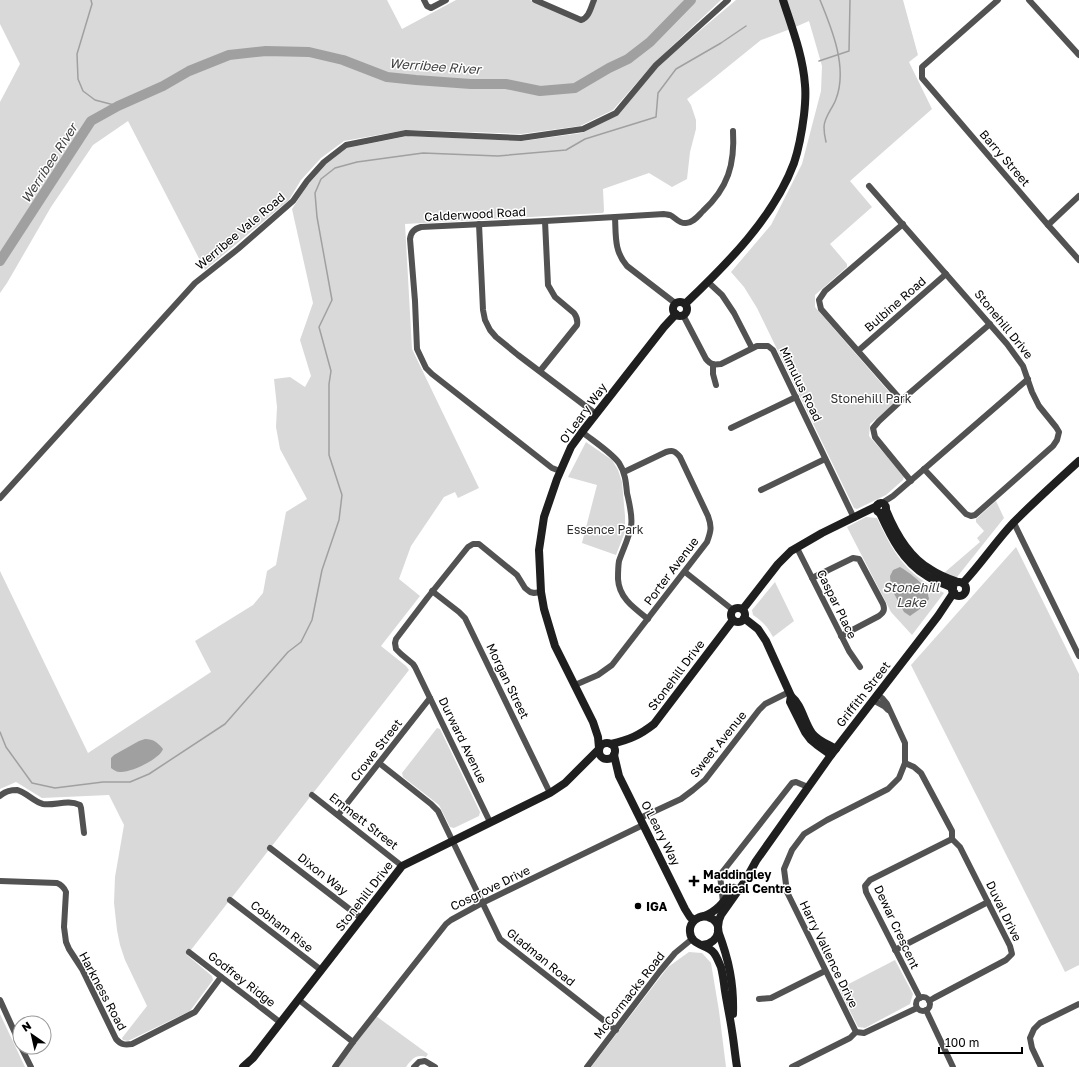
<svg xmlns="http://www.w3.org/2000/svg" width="1079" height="1067" font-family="'Golos Text',sans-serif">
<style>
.green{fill:#d9d9d9}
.water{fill:#a0a0a0}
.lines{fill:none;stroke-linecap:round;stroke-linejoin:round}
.stream{stroke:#a0a0a0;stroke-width:1.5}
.river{stroke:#a0a0a0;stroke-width:10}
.street{stroke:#525252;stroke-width:6}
.secondary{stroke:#1f1f1f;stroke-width:8}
.poi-dot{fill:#000;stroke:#fff;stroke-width:1.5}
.labels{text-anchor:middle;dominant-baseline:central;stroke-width:3;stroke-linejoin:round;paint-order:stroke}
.street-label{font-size:12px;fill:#000;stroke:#fff}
.park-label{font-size:12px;fill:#303030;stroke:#fff}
.poi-label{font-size:12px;font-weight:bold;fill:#000;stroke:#fff;text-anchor:start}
.water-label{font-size:13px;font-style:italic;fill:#414141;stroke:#fff}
</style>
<rect width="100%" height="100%" fill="#fff"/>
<g class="green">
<path d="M0,0H387L402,29L456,0H530L581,22L596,0H721L654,63L613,110L580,126L521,134L420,130H406L344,141L321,158L301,180L289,200L205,270L128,121L93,145L51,207L7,283L0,293V102L20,64L0,24Z"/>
<path d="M736,0H903L918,55L909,62L932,109L850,181L872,207L830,244L847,264V267L815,295V307L895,399V403L870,424L869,436L904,476L903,480L886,495L857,509L854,508L757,308L744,287L731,272L771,225L802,164L821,91L822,66L809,21L793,28L761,40L709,82L687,99L691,105L696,120V129L690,152L687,179L672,187L649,173L603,189L604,211L603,213L405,224L412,349L479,488L458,498L455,492L444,497L411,546L399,579L420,596L381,646L406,666L409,670L187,955L212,976L213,980L190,1011L128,1041L123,1040L122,1038L147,1006L125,960L120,945L117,930L114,903L115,877L124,825L109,795L42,798L16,782L0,789V571L88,753L211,672L195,641L253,605L263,593L267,571L276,565L286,512L307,499L280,449L276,427L277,407L274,379L290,377L305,387L311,376L300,340L313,303L294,218L292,209L307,186L326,164L347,148L408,136L523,141L582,133L616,116L658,66Z"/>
<path d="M586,442L612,460L618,470L622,482L625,516V532L616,555L582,543L597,485L568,477Z"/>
<path d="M996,501L1004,518L957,577H951L944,573L980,542L977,538L984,531L976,522V519Z"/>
<path d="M866,517L877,518C889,543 899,564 922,580C929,585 937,589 944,593L912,635L891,612L847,527Z"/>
<path d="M1016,547L1079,674V965L1065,972L911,665Z"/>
<path d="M775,582L794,621L773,637C767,626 763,622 753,615L752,610Z"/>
<path d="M437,728L440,729L480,812L479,816L454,828L450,827L439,805L403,777L402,773Z"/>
<path d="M689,952L702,953L711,963L719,1011L726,1067H591L668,967Z"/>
<path d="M895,960L913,994L910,1004L865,1028L858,1027L839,989Z"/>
<path d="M0,1014L25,1067H0Z"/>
<path d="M376,1016L428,1054L426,1057C416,1054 412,1059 406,1067H336Z"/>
</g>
<g class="water">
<path d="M900,567C909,572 920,581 926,589C928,592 928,595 929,599L924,606L910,616L904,612L891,588L890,576L893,570Z"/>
<path d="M145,739C154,739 158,743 163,749C160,759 130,773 120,772C116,772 114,770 111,768V758L114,755L139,741Z"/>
</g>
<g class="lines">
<g class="stream">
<path d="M91,0L92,4L77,54L78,79L83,91L95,100L118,106"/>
<path d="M820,0C832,29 848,68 836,99C833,108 824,117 824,127C824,132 825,138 826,142"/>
<path d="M819,61L849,51L850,0"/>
<path d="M0,732L6,747L32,783L55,788L103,782H130L149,774L225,724L288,652L301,642L312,620L322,570L339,520L342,495L329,455V384L331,371L319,327L332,300L317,217L315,193L321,179L335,168L357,162L423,153L498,156L566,150L585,139L656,117L658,93L676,69L721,43L746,26"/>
</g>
<path class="river" d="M0,261L91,121L118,106L163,86L189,71L229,55L266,51L309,52L343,60L387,77L416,80L471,84H506L540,91L575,88L609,68L628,59L650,42L691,0"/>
<g class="street">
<path d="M424,0L427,6L431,8L446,0"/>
<path d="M535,0L581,20C589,18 591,7 594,0"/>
<path d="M998,0L922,67V78L1048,225L1079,260"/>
<path d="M1029,0L1079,55"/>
<path d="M869,186L1007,344L1023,366L1032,392L1039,406L1056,427L1059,432L1057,440L1053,446L975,515L971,516L966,514L924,469"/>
<path d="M615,217L664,214C665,214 669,215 670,215C675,217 679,224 686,223C693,223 698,216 703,211C728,188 735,164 733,131"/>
<path d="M479,224L483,310L485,320L490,330L496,337L518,355L596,414"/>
<path d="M1048,225L1079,196"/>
<path d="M708,282L722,295L734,313L752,348"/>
<path d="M683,315L706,359C711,365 714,365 721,364L757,346H768L773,350L854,518"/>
<path d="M859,350L946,274"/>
<path d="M713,364V374L716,385"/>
<path d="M540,371L577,325C578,320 577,317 574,313L555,297L548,285L545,221"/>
<path d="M901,400L821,309L819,300L825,291L903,224"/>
<path d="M731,428L796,397"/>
<path d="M582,432C592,440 612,453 619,463C625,472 626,482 627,493C629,502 633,517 631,526C629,538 623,549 619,561C618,567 618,573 618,579C619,598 634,608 648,619"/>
<path d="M560,471L552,468L432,374L426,368L417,349L415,301L410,239C411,232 414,229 421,227L545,221L615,217C616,236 614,251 627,266L675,303"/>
<path d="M911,481L875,437L873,428L879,421L905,397L990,324"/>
<path d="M761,490L825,459"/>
<path d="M0,498L195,283L238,249L293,201L307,181L324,162L346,145L406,133L521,138L583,129L616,113L656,65L728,0"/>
<path d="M882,503L893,496L1028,379"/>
<path d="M1014,523L1079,656"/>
<path d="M797,548L849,651L860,667"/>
<path d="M685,572L733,610"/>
<path d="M812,578L853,558L859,559L883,604C885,610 884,612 879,616L841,636"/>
<path d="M432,591L459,612L465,618L550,793"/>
<path d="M575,685L598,675L612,665L707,542C711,531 712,527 708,516L680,457C675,451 673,450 666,452L624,472"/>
<path d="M877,694L882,698L887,704L905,743V763L899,778L888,789L827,820L804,834L792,850L784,869L787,892L856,1032L864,1033L917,1008"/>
<path d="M873,700L884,706L888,710"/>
<path d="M379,763L431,804L438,811L500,939L616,1030"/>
<path d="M905,763L914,767L921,773L952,831V839"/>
<path d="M312,795L402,866"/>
<path d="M0,796C4,792 11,790 17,790C26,792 34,802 43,804C55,806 67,799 80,805L81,808L84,833"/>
<path d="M338,815L430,698"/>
<path d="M640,818L681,799L693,790L705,780L759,710L765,704L789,692"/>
<path d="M490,822L415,667L413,664L401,654L396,649L395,643L396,639L428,597L468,547L473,544H479L517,575L525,588L530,592L534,593L541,592"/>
<path d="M270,848L361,918"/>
<path d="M0,881L57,883C62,885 64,887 66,892L64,927L66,942L69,949L82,969L116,1039C121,1045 125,1045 132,1044L195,1012L221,977"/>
<path d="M230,900L321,970"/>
<path d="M723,902L720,875L792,783L796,782L808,787"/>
<path d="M895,950L988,902"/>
<path d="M189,952L281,1023"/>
<circle cx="923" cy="1004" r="7"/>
<path d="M920,998L866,892L865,886L870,880L952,839"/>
<path d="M759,999L771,998L825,971"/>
<path d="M0,1000L20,1044"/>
<path d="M299,1000L353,1042"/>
<path d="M929,1001L934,998L1006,960L1012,954L1010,946L960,847L952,839"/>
<path d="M926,1010L953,1067"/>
<path d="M21,1047L31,1067"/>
<path d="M335,1067L353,1042L446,924L451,920L482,903L643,825"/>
<path d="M414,1067L419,1062L425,1061L435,1067"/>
<path d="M587,1067L660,971L675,953L692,939"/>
<path d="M792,1067L850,1038L856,1032"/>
<path d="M1041,1067L1032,1048L1030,1038L1034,1029L1040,1023L1079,1004"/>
</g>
<g class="secondary">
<circle cx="680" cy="309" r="7"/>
<path d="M685,304C727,264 774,217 794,163C799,148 802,131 804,115C805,106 806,95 805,85C803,56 792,28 783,0"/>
<circle cx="881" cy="508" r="5"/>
<path d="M886,510C895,532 909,557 930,569C939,575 949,579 958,582"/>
<path d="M880,513C891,537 903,562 927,576C935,581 944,584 953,588"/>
<circle cx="959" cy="589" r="7"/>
<path d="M963,583C981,564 996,541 1014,522C1035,501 1057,481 1079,461"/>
<circle cx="738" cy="615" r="7"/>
<path d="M743,609L778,564L791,551L822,533L877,506"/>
<path d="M744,618L758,629L766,641L791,696L790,702L805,732L811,740L817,745L831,755"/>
<path d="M791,696C802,705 804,722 812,733C818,741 828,744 836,749"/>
<circle cx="607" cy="751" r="8"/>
<path d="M611,744C629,740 640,735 654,724L733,620"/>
<path d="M599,748L598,737L593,722L555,646L544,609L541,592L539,550L544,517L557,479L571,447L582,432L664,327L676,314"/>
<path d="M614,755L619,776L685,909L690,917L694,920"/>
<path d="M704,916C718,911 725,900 734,888"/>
<path d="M718,927L719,920L721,915L745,881L756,861L831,755L938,616L954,592"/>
<path d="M718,931C729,960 734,984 733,1014"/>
<path d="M702,945C721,944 724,921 708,917C698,914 689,923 690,932C691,946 707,944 714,953C717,957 719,963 721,967C723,975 724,983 725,991C727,1004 730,1017 732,1031C734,1043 735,1055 737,1067"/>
<path d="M243,1067L253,1058L402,866L550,793L565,783L599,749"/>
</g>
</g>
<g class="poi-dot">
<path d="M692 875h4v4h4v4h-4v4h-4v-4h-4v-4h4z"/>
<circle cx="638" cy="906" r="4"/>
</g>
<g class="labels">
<g class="street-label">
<text transform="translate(1005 158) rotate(49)">Barry Street</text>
<text transform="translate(475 214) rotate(-3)">Calderwood Road</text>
<text transform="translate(240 231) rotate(-40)">Werribee Vale Road</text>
<text transform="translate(895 304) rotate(-41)">Bulbine Road</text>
<text transform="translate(1004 324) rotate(51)">Stonehill Drive</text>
<text transform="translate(801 384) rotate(64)">Mimulus Road</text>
<text transform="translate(583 413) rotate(-54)">O'Leary Way</text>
<text transform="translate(671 571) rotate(-53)">Porter Avenue</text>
<text transform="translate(837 604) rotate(64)">Caspar Place</text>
<text transform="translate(676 675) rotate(-53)">Stonehill Drive</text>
<text transform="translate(508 681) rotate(64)">Morgan Street</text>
<text transform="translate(863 694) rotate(-52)">Griffith Street</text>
<text transform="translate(463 740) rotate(64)">Durward Avenue</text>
<text transform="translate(718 744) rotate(-51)">Sweet Avenue</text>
<text transform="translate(376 750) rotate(-52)">Crowe Street</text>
<text transform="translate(364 821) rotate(38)">Emmett Street</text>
<text transform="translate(661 833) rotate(63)">O'Leary Way</text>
<text transform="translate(323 874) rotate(38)">Dixon Way</text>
<text transform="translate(490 888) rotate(-26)">Cosgrove Drive</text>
<text transform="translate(364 896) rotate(-52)">Stonehill Drive</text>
<text transform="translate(1004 911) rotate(64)">Duval Drive</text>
<text transform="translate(282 926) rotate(38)">Cobham Rise</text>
<text transform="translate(897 927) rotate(65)">Dewar Crescent</text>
<text transform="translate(829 954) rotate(64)">Harry Vallence Drive</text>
<text transform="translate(541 957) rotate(39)">Gladman Road</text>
<text transform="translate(242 979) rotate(38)">Godfrey Ridge</text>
<text transform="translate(103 991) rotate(62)">Harkness Road</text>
<text transform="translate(629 995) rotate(-52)">McCormacks Road</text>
</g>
<g class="park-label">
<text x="871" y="398">Stonehill Park</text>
<text x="605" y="529">Essence Park</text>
</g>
<g class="poi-label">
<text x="703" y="874">Maddingley<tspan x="703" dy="14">Medical Centre</tspan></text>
<text x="646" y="906">IGA</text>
</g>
<g class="water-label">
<text transform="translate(435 66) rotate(4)">Werribee River</text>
<text transform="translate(49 163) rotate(-57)">Werribee River</text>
<text x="911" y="587">Stonehill<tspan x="911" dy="15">Lake</tspan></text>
</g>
</g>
<g transform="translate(32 1035) rotate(326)"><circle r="19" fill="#ffffff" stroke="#999999"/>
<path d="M0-3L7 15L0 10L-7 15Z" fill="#000000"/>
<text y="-6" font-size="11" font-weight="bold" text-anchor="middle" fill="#000000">N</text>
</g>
<path d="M939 1047v6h83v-6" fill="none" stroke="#000000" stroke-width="2"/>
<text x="945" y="1047" font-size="12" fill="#000000" stroke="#ffffff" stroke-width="3" paint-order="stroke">100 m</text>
</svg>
